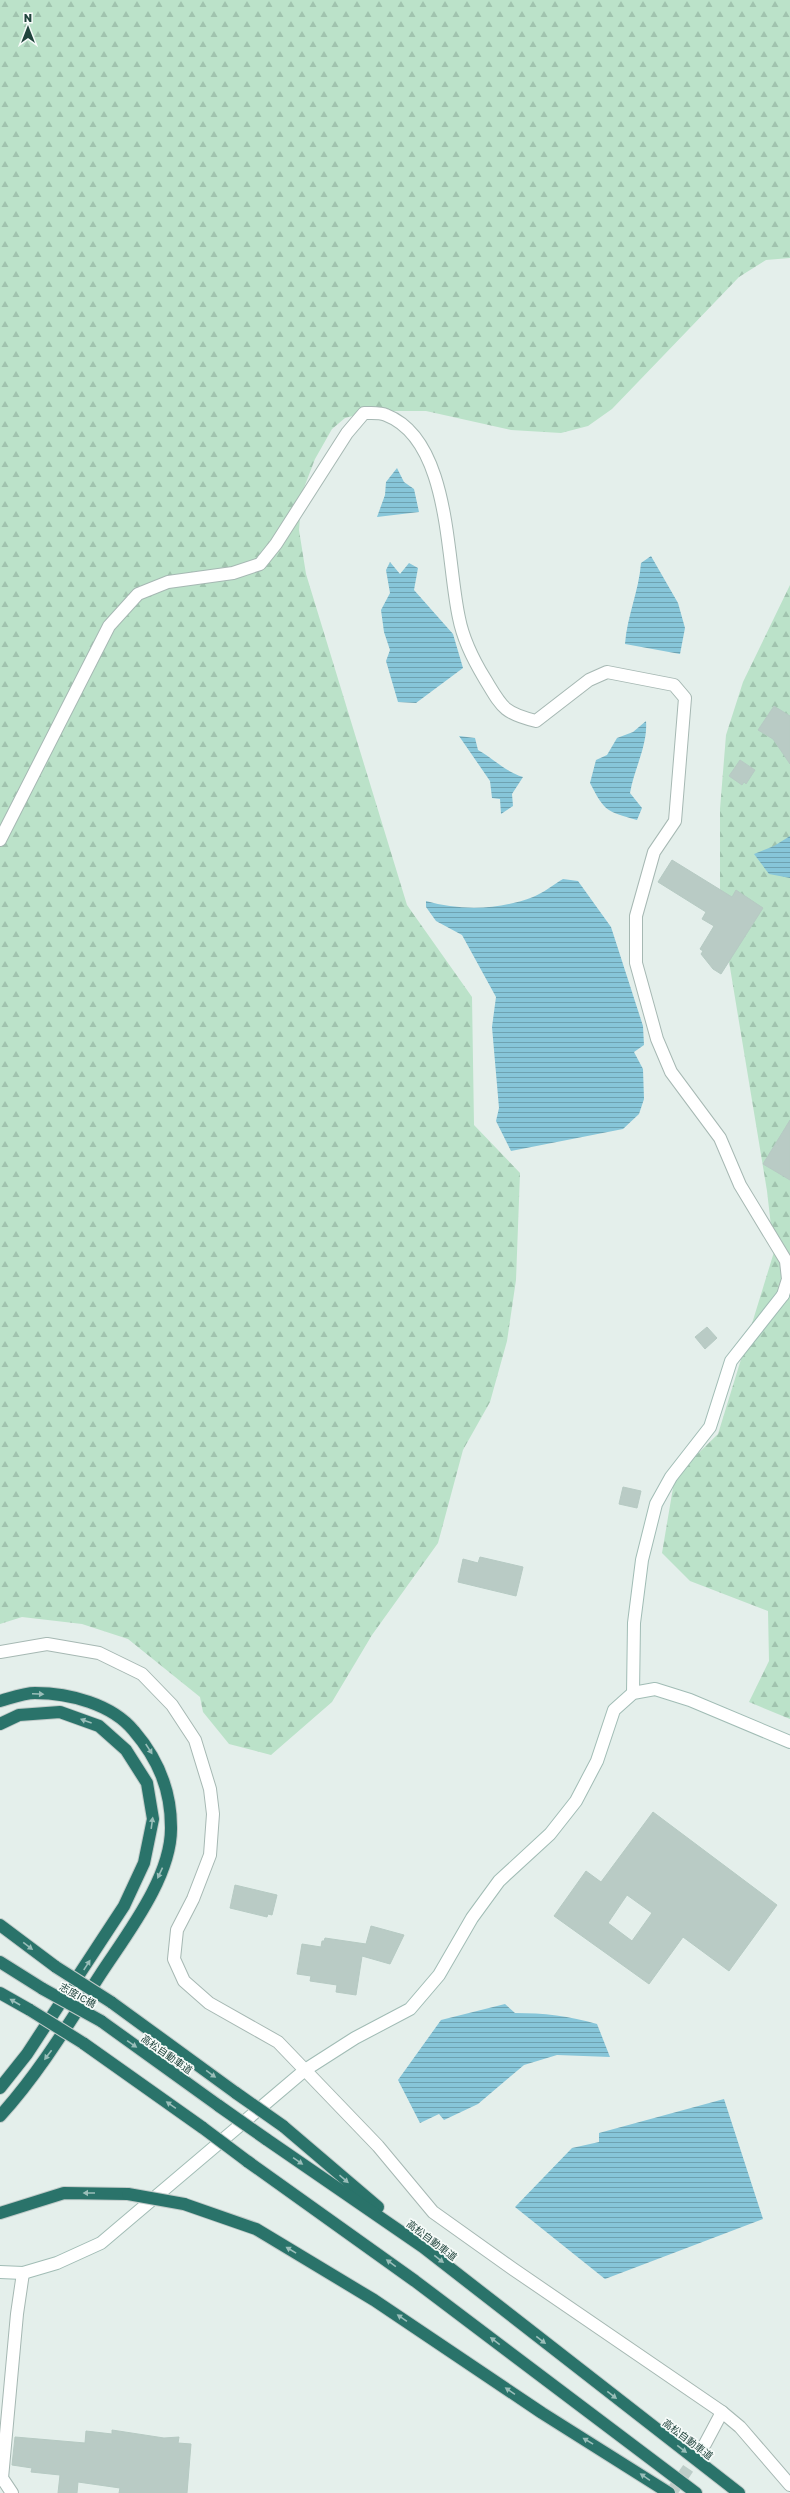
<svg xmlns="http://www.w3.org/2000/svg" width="790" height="2493" font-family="'Golos Text','Noto Sans JP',sans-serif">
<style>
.forest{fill:url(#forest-firs)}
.water{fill:url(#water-rules)}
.building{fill:#b9cbc5;stroke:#b6cac3;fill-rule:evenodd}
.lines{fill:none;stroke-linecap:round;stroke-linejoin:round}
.street-tunnel{stroke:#bdcdc8;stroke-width:12;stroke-dasharray:12 6;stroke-linecap:butt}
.street-casing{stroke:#a6b8b3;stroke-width:14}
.secondary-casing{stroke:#a1bcb5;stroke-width:14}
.highway-casing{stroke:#c1cbc9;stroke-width:14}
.street{stroke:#fff;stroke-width:12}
.secondary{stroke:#fff;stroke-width:12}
.highway{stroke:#2a736a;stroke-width:12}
.highway-bridge-casing{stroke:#c1cbc9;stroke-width:14;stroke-linecap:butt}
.highway-bridge{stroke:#2a736a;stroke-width:12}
.oneway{fill:#9abeb9}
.labels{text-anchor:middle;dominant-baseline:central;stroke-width:3.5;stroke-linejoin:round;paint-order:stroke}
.street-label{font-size:10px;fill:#21443d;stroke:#f6fbf9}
</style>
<defs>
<pattern id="forest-firs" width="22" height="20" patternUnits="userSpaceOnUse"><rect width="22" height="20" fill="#bbe2c9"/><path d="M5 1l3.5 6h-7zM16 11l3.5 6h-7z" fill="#a0c3ae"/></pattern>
<pattern id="water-rules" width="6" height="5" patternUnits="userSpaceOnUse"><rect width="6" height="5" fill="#87c6d9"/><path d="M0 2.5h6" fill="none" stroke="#6ea2b1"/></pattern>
</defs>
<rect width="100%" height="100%" fill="#e4efeb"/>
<g class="forest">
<path d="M0,0H790V258L766,260L739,277L612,409L588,426L561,433L511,430L426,411H372L345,418L332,429L315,459L302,493L299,530L306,574L407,905L472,997L474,1125L520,1173L516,1280L507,1341L490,1402L463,1450L438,1543L372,1635L332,1702L271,1755L229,1744L203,1712L200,1697L128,1639L82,1624L22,1617L0,1624Z"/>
<path d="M790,585V1719L749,1702L769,1661L768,1611L690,1581L662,1553L675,1476L718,1434L774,1252L767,1191L720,907V809L726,735L743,682Z"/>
</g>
<g class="water">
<path d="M397,468L404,482L414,489L419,512L377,517L385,495L386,482Z"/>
<path d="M651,556L678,603L685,628L680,654L625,644C627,616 639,591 641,563Z"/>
<path d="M390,562L400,574L409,563L418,568L414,590L453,634L463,668L416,703L398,702L386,661L390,650L384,632L381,610L390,593L386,570Z"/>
<path d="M646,721C648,745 634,769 630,793L642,808L637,820C606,811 605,812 590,783L596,760L607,755L617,738L633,732Z"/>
<path d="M459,736L475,738L478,750C494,759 506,772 523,777L512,794L513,806L501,814L500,799L492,798L490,781Z"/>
<path d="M790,836V878L769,874L754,854L774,846Z"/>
<path d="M563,879L578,881L611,927L643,1026L644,1045L634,1052L643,1069L644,1099L639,1114L623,1129L511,1151L496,1121L499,1108L492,1027L496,997L462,935L436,921L426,907V901C461,911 499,910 533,897C543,893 553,885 563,879Z"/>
<path d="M505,2004L515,2013C543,2013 570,2016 597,2024L610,2057L557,2055L524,2065L478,2104L444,2120L439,2114L420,2123L398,2080L441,2020Z"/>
<path d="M724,2099L763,2219L605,2279L515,2207L572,2148L599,2142V2133Z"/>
</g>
<g class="building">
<path d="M774,706L790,716V764L773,739L758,730Z"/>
<path d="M740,760L755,770L746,784L744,782L742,785L729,776Z"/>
<path d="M672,860L732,897L736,890L763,908L721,974L713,969L701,954L703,951L700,949L714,926L702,919L706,912L658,882Z"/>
<path d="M790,1120V1180L763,1164Z"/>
<path d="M707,1327L717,1338L705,1349L695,1337Z"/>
<path d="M623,1487L641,1491L637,1508L619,1504Z"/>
<path d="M480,1557L523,1567L516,1596L458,1582L463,1559L478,1563Z"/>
<path d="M653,1812L777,1905L729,1971L683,1937L649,1984L554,1916L586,1871L601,1882ZM627,1895L652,1913L632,1941L608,1923Z"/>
<path d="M235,1885L277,1895L272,1915L268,1914L267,1917L230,1908Z"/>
<path d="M371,1926L404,1935L390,1964L362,1956L356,1995L336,1992L337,1985L310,1981L311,1976L297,1974L302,1944L321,1947L322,1941H324L325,1938L366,1944Z"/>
<path d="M112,2430L164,2438L179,2437L178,2443L191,2444L187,2493H119L120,2488L78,2482L77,2493H58L60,2475L31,2472L32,2468L12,2465L15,2437L85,2443L86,2431L112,2434Z"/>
</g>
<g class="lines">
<path class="street-tunnel" d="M671,2493L705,2444"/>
<defs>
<g id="street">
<path d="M0,840L109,626L138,594L168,582L233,573L260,564L276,544L347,433L364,413C371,413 380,412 386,415C451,440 446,560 459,618C463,639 474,661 485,679C502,707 503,713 536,721L589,680L607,672L674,685L685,698L675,821L654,852L636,916V963L657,1039L671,1072L720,1138L740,1185L786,1261L788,1279L783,1295"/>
<path d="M0,1652L47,1644L99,1653L142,1674L172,1705L195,1740L210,1789L213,1814L210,1855L193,1899L177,1930L174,1959L184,1981L209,2003L278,2042L378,2146L433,2212L513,2269L722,2412L740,2427L790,2485"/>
<path d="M705,2444L722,2412"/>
<path d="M12,2493L2,2478L17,2314L23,2273"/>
</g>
<g id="secondary">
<path d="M633,1693L634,1623L642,1560L656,1504L671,1477L710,1427L731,1361L783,1295"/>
<path d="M0,2272L23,2273L57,2263L101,2243L305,2070L355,2038L410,2009L439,1975L472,1918L499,1881L550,1834L576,1801L597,1761L614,1710L633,1693L655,1689L690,1700L790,1742"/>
</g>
<g id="highway">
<path d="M0,1701C11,1698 24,1693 35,1693C69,1693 112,1704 134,1731C158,1759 171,1789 171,1827C172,1877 126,1935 100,1975C69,2023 39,2073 0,2116"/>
<path d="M0,1724L19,1715L60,1712L99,1726L126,1750L147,1783L153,1819L144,1863L124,1906L27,2054L0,2088"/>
<path d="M0,1925L56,1967"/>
<path d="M0,1962L43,1989"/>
<path d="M0,1993L30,2010"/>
<path d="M111,2002L236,2093"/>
<path d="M101,2021L219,2106"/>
<path d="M83,2043L203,2128"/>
<path d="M283,2126L378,2207"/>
<path d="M266,2139L423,2247L739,2493"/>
<path d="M247,2161L415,2281L696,2493"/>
<path d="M184,2204L256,2229L374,2300L542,2413L669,2493"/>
<path d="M0,2213L64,2193L128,2194"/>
</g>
</defs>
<use href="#street" class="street-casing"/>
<use href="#secondary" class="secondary-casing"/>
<use href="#highway" class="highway-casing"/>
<use href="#street" class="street"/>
<use href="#secondary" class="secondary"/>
<use href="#highway" class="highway"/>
<defs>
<g id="highway-bridge">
<path d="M56,1967L111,2002"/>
<path d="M43,1989L101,2021"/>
<path d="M30,2010L83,2043"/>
<path d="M236,2093L283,2126"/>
<path d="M219,2106L266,2139"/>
<path d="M203,2128L247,2161"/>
<path d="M128,2194L184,2204"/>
</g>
</defs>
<use href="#highway-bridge" class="highway-bridge-casing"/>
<use href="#highway-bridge" class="highway-bridge"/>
</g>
<defs><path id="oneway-solid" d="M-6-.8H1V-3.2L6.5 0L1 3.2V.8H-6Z"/></defs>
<g class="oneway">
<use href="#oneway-solid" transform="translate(38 1694) rotate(2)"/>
<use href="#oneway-solid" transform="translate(86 1721) rotate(-160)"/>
<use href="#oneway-solid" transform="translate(149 1749) rotate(57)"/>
<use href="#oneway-solid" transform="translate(152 1823) rotate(-82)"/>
<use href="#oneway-solid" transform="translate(160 1873) rotate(115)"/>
<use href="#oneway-solid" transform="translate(28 1946) rotate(37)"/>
<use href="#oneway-solid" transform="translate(87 1965) rotate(-57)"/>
<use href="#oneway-solid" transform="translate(15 2002) rotate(-150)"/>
<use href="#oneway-solid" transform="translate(132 2044) rotate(35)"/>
<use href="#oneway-solid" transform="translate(48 2055) rotate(127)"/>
<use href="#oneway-solid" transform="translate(211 2074) rotate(36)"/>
<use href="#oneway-solid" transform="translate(171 2105) rotate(-145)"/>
<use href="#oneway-solid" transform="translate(298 2161) rotate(35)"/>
<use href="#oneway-solid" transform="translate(344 2179) rotate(41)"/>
<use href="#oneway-solid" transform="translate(89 2193) rotate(-180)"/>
<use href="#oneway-solid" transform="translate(291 2250) rotate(-149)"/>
<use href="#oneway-solid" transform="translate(439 2259) rotate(38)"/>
<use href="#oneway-solid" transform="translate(391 2263) rotate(-144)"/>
<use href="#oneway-solid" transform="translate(402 2318) rotate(-146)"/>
<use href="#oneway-solid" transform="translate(541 2340) rotate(38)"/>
<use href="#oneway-solid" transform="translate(495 2341) rotate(-143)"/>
<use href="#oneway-solid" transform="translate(510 2391) rotate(-146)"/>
<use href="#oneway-solid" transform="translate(612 2395) rotate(38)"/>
<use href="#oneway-solid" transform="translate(588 2441) rotate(-149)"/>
<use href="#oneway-solid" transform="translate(682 2449) rotate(37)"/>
<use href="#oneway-solid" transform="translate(645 2477) rotate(-146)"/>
</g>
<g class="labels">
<g class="street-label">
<text transform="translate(78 1995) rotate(29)">志度IC橋</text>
<text transform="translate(167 2054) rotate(35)">高松自動車道</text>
<text transform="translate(432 2240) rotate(37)">高松自動車道</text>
<text transform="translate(688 2439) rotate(37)">高松自動車道</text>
</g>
</g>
<g transform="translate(28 28)" stroke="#f6fbf9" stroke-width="3" paint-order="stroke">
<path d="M0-3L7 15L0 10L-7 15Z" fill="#21443d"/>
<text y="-6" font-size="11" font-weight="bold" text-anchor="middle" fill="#21443d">N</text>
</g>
</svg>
